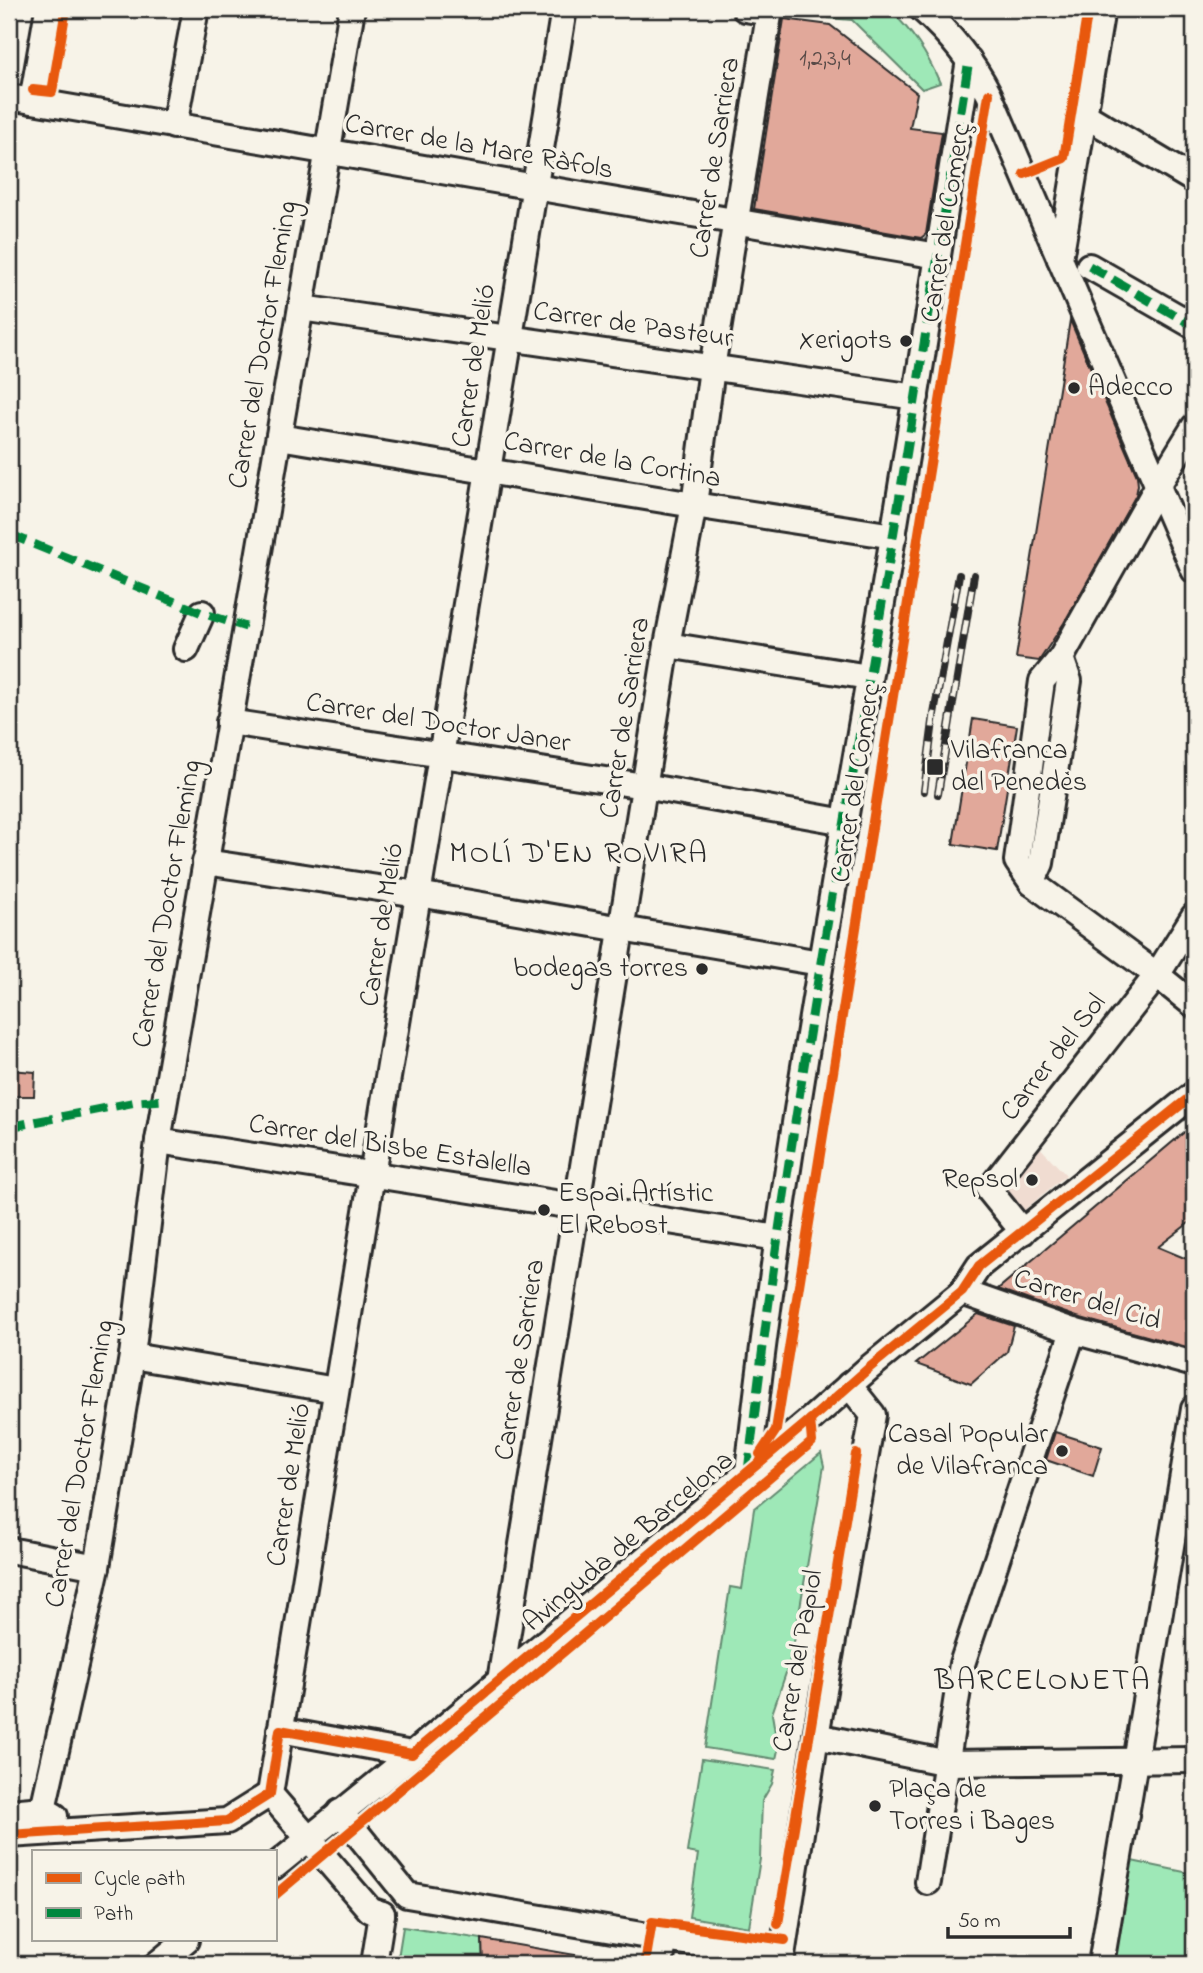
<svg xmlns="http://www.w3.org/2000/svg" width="1203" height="1973" font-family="'Indie Flower',sans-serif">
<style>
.built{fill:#f0dcd1}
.green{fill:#9ee8b7;stroke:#648a71;stroke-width:2}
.building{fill:#e1a89a;stroke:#2b2b2b;stroke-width:2}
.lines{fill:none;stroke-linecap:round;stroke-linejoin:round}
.minor-casing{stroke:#2b2b2b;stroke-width:30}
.minor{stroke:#f7f3e8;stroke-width:24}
.rail-casing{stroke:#2b2b2b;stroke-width:8}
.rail{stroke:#f7f3e8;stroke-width:5;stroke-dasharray:16;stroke-linecap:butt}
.quiet{stroke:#00873e;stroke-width:9;stroke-dasharray:18 9;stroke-linecap:butt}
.cycleway-casing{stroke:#f7f3e8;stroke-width:15}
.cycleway{stroke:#e8590c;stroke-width:10}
.poi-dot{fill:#2b2b2b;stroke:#f7f3e8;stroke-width:2.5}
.labels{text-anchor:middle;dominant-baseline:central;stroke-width:7;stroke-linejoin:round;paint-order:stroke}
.number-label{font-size:24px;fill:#584a47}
.street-label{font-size:28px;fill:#2b2b2b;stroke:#f7f3e8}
.poi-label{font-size:28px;fill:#2b2b2b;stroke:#f7f3e8;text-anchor:end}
.neighbourhood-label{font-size:30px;letter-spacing:2px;fill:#2b2b2b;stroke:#f7f3e8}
</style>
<rect width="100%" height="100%" fill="#f7f3e8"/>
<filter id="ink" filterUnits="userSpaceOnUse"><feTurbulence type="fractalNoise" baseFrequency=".0143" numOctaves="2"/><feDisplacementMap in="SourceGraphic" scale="14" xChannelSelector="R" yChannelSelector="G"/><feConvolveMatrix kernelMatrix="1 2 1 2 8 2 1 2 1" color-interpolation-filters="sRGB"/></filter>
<g filter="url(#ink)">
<path class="built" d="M1033,1140L1066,1175L1023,1211L1001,1184Z"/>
<g class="green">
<path d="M831,9H889C912,31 927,53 940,83L922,89L852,20L829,18Z"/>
<path d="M821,1453L824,1466L795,1637L789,1664L772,1714L778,1750L776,1759L705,1748L730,1587L742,1589L754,1509Z"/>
<path d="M702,1759L775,1770L772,1784L762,1801L760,1859L749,1927L689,1917L698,1854L687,1852Z"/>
<path d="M1127,1860L1194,1874V1964H1111Z"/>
<path d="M403,1927L482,1939L483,1964H397Z"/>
</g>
<g class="building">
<path d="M784,19L830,25L917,93L910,128L942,132L926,234L921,238L754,209Z"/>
<path d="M1070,320L1137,476L1138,485L1136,495L1064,623L1039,661L1016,658Z"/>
<path d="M973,719L1017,726L997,851L953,844Z"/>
<path d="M9,1070L35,1072L34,1096H9Z"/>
<path d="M1194,1124V1219L1158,1247L1194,1262V1349L1077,1317L998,1289Z"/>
<path d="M978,1314L1014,1326L1007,1352L971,1384L916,1364Z"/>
<path d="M1055,1432L1102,1447L1093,1476L1046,1460Z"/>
<path d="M482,1939L587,1957L586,1964H483Z"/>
</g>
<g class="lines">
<defs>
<g id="minor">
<path d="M745,9L769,13"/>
<path d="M922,9C949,33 972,61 989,94L1194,570"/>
<path d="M9,97L938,256"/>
<path d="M32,101L48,9"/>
<path d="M1083,114L1194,180"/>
<path d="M174,126L196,9"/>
<path d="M1060,259L1102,9"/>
<path d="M1089,266L1194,326"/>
<path d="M301,308L916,397"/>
<path d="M1194,427L1157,487L1061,658L1042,681L1017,861L1032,883L1157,975L1194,1005"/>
<path d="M279,437L694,505L894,536"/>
<path d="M667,645L869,677"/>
<path d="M186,649L202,613"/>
<path d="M229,722L644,786L845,822"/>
<path d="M205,862L418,894L820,963"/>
<path d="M1032,883L1041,863L1069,681L1061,658"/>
<path d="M158,1141L778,1238"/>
<path d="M1023,1232L989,1190L1157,975L1194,916"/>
<path d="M962,1292L1073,1331L1194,1364"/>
<path d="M132,1356L336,1390"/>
<path d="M748,1472C778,1198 827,927 873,656C907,458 937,259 969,60"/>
<path d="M9,1550L97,1567"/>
<path d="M500,1681L667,645L694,505L712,368L770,9"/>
<path d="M280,1730L412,1754"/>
<path d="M816,1736L948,1763L1194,1760"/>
<path d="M43,1809L97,1567L132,1356L158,1141L352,9"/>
<path d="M9,1812L43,1809L55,1816"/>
<path d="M340,1812L407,1895L665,1939L782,1956L816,1736L873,1415L849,1385"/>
<path d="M9,1835L227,1821L270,1794"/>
<path d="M275,1866L390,1773L810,1420L869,1368L962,1292L979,1266L1194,1094"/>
<path d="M928,1882L962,1664L1073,1331"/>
<path d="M382,1914L370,1910L270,1794L564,9"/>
<path d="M157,1964L186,1940"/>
<path d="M374,1964L382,1914"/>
<path d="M660,1964L665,1939"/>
<path d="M1101,1964L1194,1409"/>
</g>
</defs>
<use href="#minor" class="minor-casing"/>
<use href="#minor" class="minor"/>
<defs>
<g id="rail">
<path d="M924,791L934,714L959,575"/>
<path d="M938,794L974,575"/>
</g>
</defs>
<use href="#rail" class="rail-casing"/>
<use href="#rail" class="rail"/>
<g class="quiet">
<path d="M769,13L770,9"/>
<path d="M1089,266L1194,326"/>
<path d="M9,534L202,613L246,627"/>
<path d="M9,1127L136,1102L165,1100"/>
<path d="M748,1472C778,1198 827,927 873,656C907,458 937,259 969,60"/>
</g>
<defs>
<g id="cycleway">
<path d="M33,90L52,92L66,9"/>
<path d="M1024,174L1064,158L1088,9"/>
<path d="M760,1454L776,1430L989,94"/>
<path d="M9,1835L227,1821L270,1794L280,1730L412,1754L810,1420L869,1368L962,1292L979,1266L1194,1094"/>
<path d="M275,1895L812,1442L810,1420"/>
<path d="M778,1924L856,1454"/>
<path d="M645,1964L652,1922L785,1940"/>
</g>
</defs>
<use href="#cycleway" class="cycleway-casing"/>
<use href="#cycleway" class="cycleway"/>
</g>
</g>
<g class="poi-dot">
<circle cx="906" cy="341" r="7"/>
<circle cx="1074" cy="388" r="7"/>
<rect x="926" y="758" width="18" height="18" rx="3.5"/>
<circle cx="702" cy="969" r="7"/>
<circle cx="1032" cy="1180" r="7"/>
<circle cx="544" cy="1210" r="7"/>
<circle cx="1062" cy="1451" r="7"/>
<circle cx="875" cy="1806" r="7"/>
</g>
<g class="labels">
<g class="number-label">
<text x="825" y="59">1,2,3,4</text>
</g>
<g class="street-label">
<text transform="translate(479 148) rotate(10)">Carrer de la Mare Ràfols</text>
<text transform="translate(716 158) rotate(-81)">Carrer de Sarriera</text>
<text transform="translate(947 223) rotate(-81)">Carrer del Comerç</text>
<text transform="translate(633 326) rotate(8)">Carrer de Pasteur</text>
<text transform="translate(264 345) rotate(-80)">Carrer del Doctor Fleming</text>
<text transform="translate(475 366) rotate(-81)">Carrer de Melió</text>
<text transform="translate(612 461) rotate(10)">Carrer de la Cortina</text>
<text transform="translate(626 718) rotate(-81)">Carrer de Sarriera</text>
<text transform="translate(438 724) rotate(9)">Carrer del Doctor Janer</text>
<text transform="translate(857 783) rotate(-81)">Carrer del Comerç</text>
<text transform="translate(168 904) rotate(-80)">Carrer del Doctor Fleming</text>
<text transform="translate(383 925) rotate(-81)">Carrer de Melió</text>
<text transform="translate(1054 1058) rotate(-52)">Carrer del Sol</text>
<text transform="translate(390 1147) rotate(9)">Carrer del Bisbe Estalella</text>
<text transform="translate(1087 1301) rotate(17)">Carrer del Cid</text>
<text transform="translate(521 1360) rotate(-81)">Carrer de Sarriera</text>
<text transform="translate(81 1464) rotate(-80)">Carrer del Doctor Fleming</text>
<text transform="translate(290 1485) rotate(-81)">Carrer de Melió</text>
<text transform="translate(629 1542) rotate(-40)">Avinguda de Barcelona</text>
<text transform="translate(799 1661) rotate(-80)">Carrer del Papiol</text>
</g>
<g class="poi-label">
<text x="892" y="341">Xerigots</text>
<text x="1088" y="388" text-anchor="start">Adecco</text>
<text x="951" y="751" text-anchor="start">Vilafranca<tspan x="951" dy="32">del Penedès</tspan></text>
<text x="688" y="969">bodegas torres</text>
<text x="1018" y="1180">Repsol</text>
<text x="558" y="1194" text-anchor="start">Espai Artístic<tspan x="558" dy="32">El Rebost</tspan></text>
<text x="1048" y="1435">Casal Popular<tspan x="1048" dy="32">de Vilafranca</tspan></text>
<text x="889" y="1790" text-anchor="start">Plaça de<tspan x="889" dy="32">Torres i Bages</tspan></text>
</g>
<g class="neighbourhood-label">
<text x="579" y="855">MOLÍ D'EN ROVIRA</text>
<text x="1043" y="1682">BARCELONETA</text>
</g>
</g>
<rect width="1203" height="1973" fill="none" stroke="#f7f3e8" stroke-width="35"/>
<rect x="18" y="18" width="1168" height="1938" fill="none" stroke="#2b2b2b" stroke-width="2.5" filter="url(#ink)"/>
<rect x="32" y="1850" width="245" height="91" fill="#f7f3e8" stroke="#a5a39c" stroke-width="2"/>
<rect x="46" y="1873" width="35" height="10" fill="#e8590c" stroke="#a5a39c" stroke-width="2"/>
<text x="94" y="1885" font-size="21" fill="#2b2b2b">Cycle path</text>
<rect x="46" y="1908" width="35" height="10" fill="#00873e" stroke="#a5a39c" stroke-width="2"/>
<text x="94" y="1920" font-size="21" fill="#2b2b2b">Path</text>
<path d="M948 1927v10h122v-10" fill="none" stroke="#2b2b2b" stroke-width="3.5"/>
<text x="958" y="1927" font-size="21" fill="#2b2b2b" stroke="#f7f3e8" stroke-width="5" paint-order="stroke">50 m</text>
</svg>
